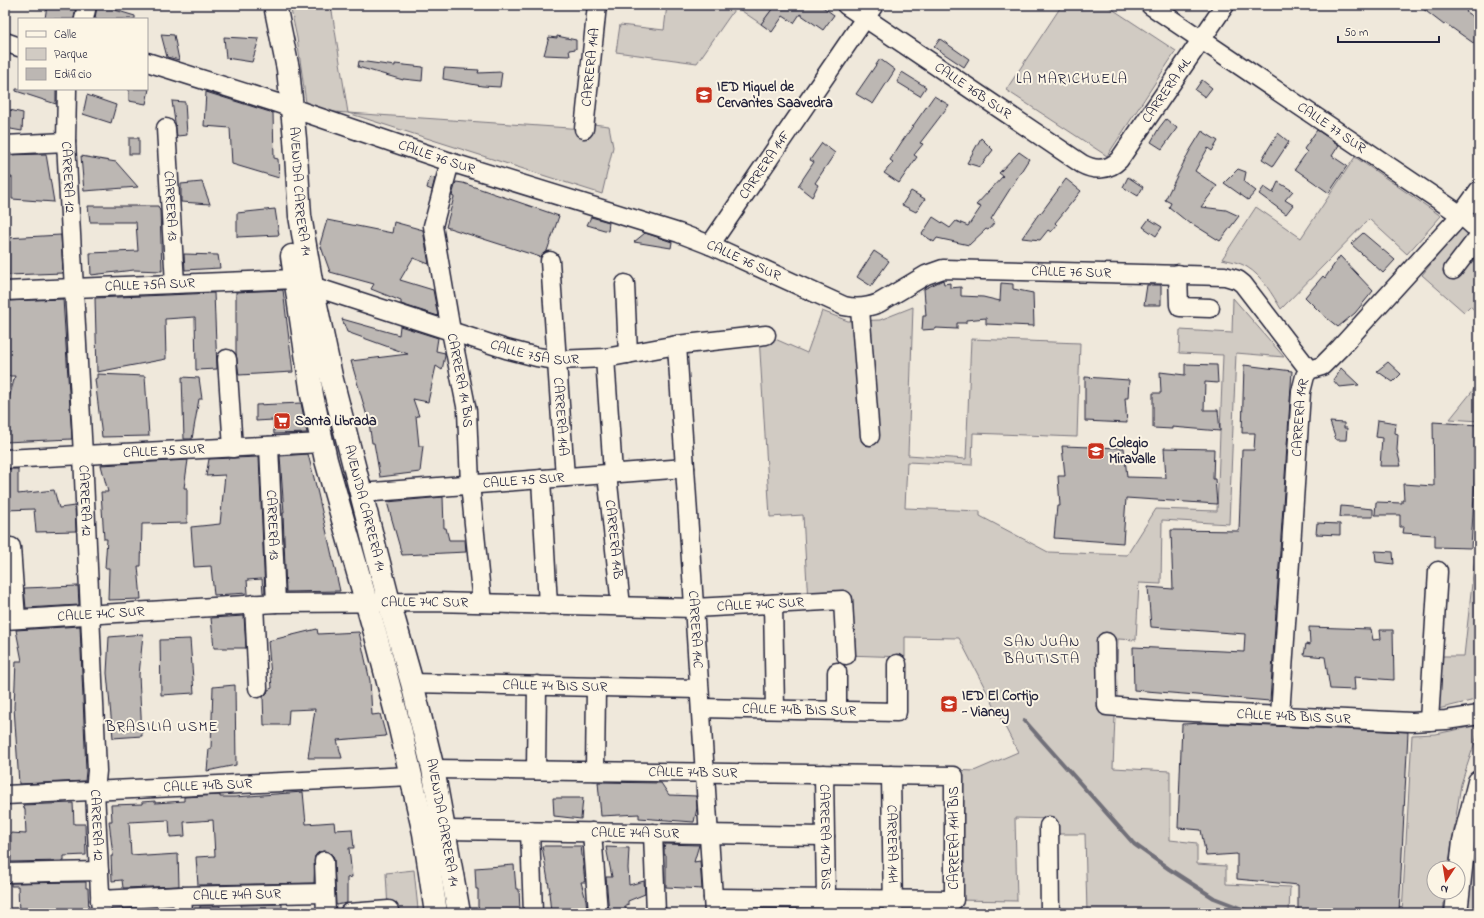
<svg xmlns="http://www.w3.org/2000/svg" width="1484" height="918" font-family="'Indie Flower',sans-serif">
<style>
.green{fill:#d1cbc3;stroke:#7a767f}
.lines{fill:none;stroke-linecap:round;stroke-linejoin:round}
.stream{stroke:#716f79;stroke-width:4}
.building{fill:#bcb7b3;stroke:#22223b}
.minor-casing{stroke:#22223b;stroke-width:21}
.major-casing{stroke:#22223b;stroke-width:25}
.highway-casing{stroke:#22223b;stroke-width:25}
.minor{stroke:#fcf5e5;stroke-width:18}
.major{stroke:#fcf5e5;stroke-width:22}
.highway{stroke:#fcf5e5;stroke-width:22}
.labels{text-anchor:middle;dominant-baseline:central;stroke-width:4;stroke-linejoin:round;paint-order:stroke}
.street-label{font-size:14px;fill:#22223b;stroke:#fcf5e5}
.poi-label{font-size:14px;font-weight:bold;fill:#22223b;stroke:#fcf5e5;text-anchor:start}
.neighbourhood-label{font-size:15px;letter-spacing:1px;fill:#22223b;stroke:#fcf5e5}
</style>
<rect width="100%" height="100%" fill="#efe8db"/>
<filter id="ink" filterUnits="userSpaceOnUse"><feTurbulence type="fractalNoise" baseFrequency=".025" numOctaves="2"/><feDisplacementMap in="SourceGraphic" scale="8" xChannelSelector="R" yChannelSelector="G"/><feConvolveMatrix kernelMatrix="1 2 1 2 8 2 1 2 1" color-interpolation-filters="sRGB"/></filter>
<g filter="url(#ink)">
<g class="green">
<path d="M290,5H331L348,113L584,129L585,123L609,126L613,147L602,194L348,113L307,110L297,38Z"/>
<path d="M667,5H775L761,24L736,7L697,63L616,52L620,25L664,30Z"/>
<path d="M1062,5H1106L1176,51L1107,156L1006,90Z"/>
<path d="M1355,157L1441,216L1407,254L1369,219L1281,309C1272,294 1262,276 1247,267C1239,262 1230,261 1222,259L1256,207L1301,238Z"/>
<path d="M1479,204V314L1470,306L1464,312L1422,275Z"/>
<path d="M1233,298L1284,357L1236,353L1229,524L1162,520L1161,584L1139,583L1136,640L1118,639L1113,768L1170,771V840L1197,843V864L1226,866V884L1290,887L1289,913H1087L1085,834H1053L1052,819L1015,818L1017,901L954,900L953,770L974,771L1018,752L959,638L905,637V657L846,655L843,600L808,602L803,515L770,517L759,336L766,335L807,353L822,311L848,321L880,320L913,307L908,455L966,459L971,339L1080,343L1077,437L973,433L972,465L907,462L905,508L980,511V516L1048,552L1127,555L1156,509L1217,511L1223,355L1179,353L1180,330L1232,333Z"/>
<path d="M1479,383V421L1450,419Z"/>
<path d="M1479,478V699L1438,709L1440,656H1464L1475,556Z"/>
<path d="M1479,725V730L1461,784L1448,868H1434V892H1445L1443,913H1402L1412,735L1436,734Z"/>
<path d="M1479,821V913H1465L1468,879Z"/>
<path d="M414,870L418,909L412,913H349L388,910L386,873Z"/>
<path d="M817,904L886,905V913H817Z"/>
</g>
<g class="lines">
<path class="stream" d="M1024,720L1134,844L1169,869L1214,898L1253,913"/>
</g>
<g class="building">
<path d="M47,5H76L74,19H45Z"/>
<path d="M97,5H116L115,10L135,16V19H95Z"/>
<path d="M768,5H820L834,15L823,30L800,14L794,23L783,16L772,32L761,24L773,8Z"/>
<path d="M1418,5H1471L1466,12L1479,21V47L1445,23L1444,25Z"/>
<path d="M161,34L174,35L179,60L167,57Z"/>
<path d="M557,36L576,40V49L569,50L570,56L544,55L549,37L557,38Z"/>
<path d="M224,37L259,39L252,62L226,58Z"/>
<path d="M940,39L969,59L964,67L934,47Z"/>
<path d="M880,59L895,70L873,104L856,94Z"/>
<path d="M359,61L395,66V64L423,67L422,81L403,79V80L358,67Z"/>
<path d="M444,68L479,70L478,73L502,72L500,87L482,86L443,79Z"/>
<path d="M902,72L926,87L920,96L897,82Z"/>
<path d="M1202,80L1212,88L1205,97L1195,90Z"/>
<path d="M16,89H56V104L16,91Z"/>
<path d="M129,89H149L146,104L129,101Z"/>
<path d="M206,92L273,113L274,158L278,159L279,178L232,164L230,128L204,126Z"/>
<path d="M87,95L116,105L111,123L83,114Z"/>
<path d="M934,96L949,105L920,143L923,144L914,155L917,157L899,183L884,173L893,162L890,160L901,143Z"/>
<path d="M172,101L185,102L187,135L177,136Z"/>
<path d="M5,109L23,113L22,131L5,128Z"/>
<path d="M1166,119L1177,128L1162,149L1151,142L1159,128Z"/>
<path d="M1317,130L1339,145L1332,156L1347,166L1329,193L1295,169L1307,152L1304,149Z"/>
<path d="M1202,131L1218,141L1212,151L1208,148L1195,171L1217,186L1201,207L1226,210L1239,216L1220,241L1191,223L1190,224L1169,207L1171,203L1165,200L1189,152Z"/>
<path d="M1278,133L1289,142L1273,166L1262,159Z"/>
<rect x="129" y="138" width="10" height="16"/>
<path d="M981,138L993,150L980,167L967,163Z"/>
<path d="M822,143L835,153L815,183L818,185L812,197L798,186L814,162L810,160Z"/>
<path d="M1019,152L1029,159L991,219L995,222L988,230L986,229L969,245L937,238L934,242L922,234L933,217L950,228L956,221L968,226L981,207L976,205L1003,176L999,173Z"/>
<path d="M46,154L54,202L12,199V177L5,178V155Z"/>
<path d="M81,156L116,162L138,187L84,191Z"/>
<path d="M1238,169L1246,172L1244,182L1256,191L1248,200L1224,183Z"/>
<path d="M430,177L435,178L432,190L427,188Z"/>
<path d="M1128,177L1143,187L1138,196L1123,187Z"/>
<path d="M1066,179L1081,191L1055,223L1057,225L1051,232L1048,230L1040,240L1022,238L1040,212L1041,213Z"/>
<path d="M202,182L210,204L181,202V184Z"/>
<path d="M456,182L463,183L559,216L547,251L544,253L540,257L446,227L454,197L452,196Z"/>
<path d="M1278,182L1293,191L1285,200L1293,205L1286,214L1259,194L1264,187L1273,193Z"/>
<path d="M911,191L925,199L916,212L902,205Z"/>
<path d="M88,206H158L160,211L162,271L134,270L91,275L90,253L138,251L136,222H90Z"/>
<path d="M275,209L279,235L237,237V213Z"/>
<path d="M591,217L609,222L608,231L587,225Z"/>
<path d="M1149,219L1162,227L1156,236L1143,227Z"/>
<path d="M327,220L392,233L394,222L423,230L429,264L413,258L400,280L433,290L438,316L401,304V301L371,289L374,284L330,272L320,244Z"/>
<path d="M645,233L672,242L671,248L634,242Z"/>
<path d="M1363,233L1395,260L1383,273L1351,244Z"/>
<path d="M61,235L63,273L8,275L6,238Z"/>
<path d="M874,251L889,261L871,286L857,277Z"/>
<path d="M184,254L218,255L220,268L185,270Z"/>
<path d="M1340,256L1373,291L1355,313L1338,327L1323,315L1305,297L1323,276L1325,278Z"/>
<path d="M943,280L944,284L950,283V288L961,287V296L983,297L1000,301L1001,283L1013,284V289L1033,293L1034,326L986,324V318L966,320V323H957V329L936,328V329L922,330L923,316H926L924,289Z"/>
<path d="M1147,285H1161V305H1144Z"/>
<path d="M283,290L293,372L239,375L236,353V292Z"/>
<path d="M214,293L217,369L196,370L195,317L165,319L166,359L97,372L95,298Z"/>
<path d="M63,299L72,439L5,442V410H6L15,376H5V301Z"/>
<path d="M342,319L399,335L400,326L438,338L436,351L445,353V356L442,370L436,366L428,402L413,399L419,416H416L419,446H423L420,472L380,477L374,443H372L369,423L351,361L408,354L347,332Z"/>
<path d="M1388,362L1401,374L1393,382L1377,371Z"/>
<path d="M1185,364L1217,365L1218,383L1205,382L1204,410H1218L1220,431L1172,427V429L1153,428V393H1161L1160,372L1185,375Z"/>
<path d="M1244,365L1292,371L1270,701L1134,690L1133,647L1244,652L1245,634L1151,627L1148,587L1173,589L1171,530L1239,531L1242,450H1254L1255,433H1242Z"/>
<path d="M1341,368L1359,385L1339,387L1333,380Z"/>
<path d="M97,374L145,376L149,436L102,437L95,379L97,378Z"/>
<path d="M182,377L199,378L202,399H199L192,439H184Z"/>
<path d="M1085,377L1129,380L1128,398H1125L1127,423L1085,421Z"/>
<path d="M301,403L307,433L274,434L273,420L256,421V405Z"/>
<path d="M1378,420L1396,423L1395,433L1398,434L1397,450L1401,466H1380L1382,438L1376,437Z"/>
<path d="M1330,422L1344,423V428H1347L1346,440H1336Z"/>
<path d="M1433,422L1478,425L1471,548L1435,547V535L1403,533L1404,527H1400V515H1375L1376,502L1402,503V500H1404L1403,484L1434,486Z"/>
<path d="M1062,446L1124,448L1127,477L1166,478L1164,448L1214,449L1213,479H1215L1217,504L1126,498L1123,543L1054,538L1057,506H1060L1058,476H1065Z"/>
<path d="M308,454L318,494L340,591L286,592L283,513H284L280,456Z"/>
<path d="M259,457L265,592L263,593L262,579L247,580L248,593L214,595L211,566L194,567L191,527L220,524L225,475L206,476L209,459Z"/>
<path d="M188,460L184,488H187V523L142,524L141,566H138L141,599L108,600L109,568H105L107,539H104L101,492H108L101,465Z"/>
<path d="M5,469H18V494L54,490L59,508L75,506L76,531L36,532L34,509L5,510Z"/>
<path d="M443,497L444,528H446L449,540H465L466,552L402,555L387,502Z"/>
<path d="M1341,506L1373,509V517H1340Z"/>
<path d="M1317,523L1340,524V535L1316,534Z"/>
<path d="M1375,551L1393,552L1394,564L1376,562Z"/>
<path d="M78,586L79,605L26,608L24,588Z"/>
<path d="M244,616L246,648H214L211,618Z"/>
<path d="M80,626L86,771L85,781L19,784L14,707L16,661H22L16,630Z"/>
<path d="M1309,627L1371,629L1373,640L1381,639L1380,630H1393L1394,680L1354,677L1355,690L1330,689L1325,657L1304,655L1306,644L1310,645Z"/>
<path d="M317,629L318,634L359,632L370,681L372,715L380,714L386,736L337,740L342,758H308L315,709L289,710L288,725H264L263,697L267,693L268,690L272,688L268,641Z"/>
<path d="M143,634L139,675L142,736L113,738L107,673L109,637Z"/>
<path d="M190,639L194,693L161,695L160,640Z"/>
<path d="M235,685L236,765L207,771L209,749H211L213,687Z"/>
<path d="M1204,723L1408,732L1399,913H1329L1298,911V885L1237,879V854L1206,856L1201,830L1178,828L1182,724Z"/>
<path d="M598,782L661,783L669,795L696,796L697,808L694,822L639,818V814L601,816Z"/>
<path d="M303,792L306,824L334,822L335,830L352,829L354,848H349L352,877L347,878V903L336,905L334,860L333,856L329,852L324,851L319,852L315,856L314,883L198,885L196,857L215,856L213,820L184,822L185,836L170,837L169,820L129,822L131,855L146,854V856L178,854L179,886L123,888L122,880L112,881L111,856H113L109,821H112L111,805L142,804V802L155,801V803L184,801V797L220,795V797H235Z"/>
<path d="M553,798H583L581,819L554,816Z"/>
<path d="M73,803L74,824H85L86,855L64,856V861L11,862V833L26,834L25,810L23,805Z"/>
<path d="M665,844L699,845L694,862L700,861L702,889L666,887V855H664V849Z"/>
<path d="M542,846H581L585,882H581L586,900L587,912L551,913L549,892H550Z"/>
<path d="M606,847L629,848L628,868L629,885L644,881L645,894L628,901V905L626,904V913H609L606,877H612Z"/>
<path d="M514,865L516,889H519L520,911H478V889H476L475,868Z"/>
<path d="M86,882V888H88L89,913H61L60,909L39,910V913H19L18,886H11V883Z"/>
<path d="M282,904V913H241V905Z"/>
<rect x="200" y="906" width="20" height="7"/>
<path d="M172,907V913H147V908Z"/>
</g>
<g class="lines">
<defs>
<g id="minor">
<path id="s1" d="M846,5L1082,164C1095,171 1109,170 1119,160L1225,5"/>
<path id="s2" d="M1150,5L1461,215L1479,231"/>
<path d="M84,19L87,5"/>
<path d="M5,42L19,47"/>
<path id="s3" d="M147,62L274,102L450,162L679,233L710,245L844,306C857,309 867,308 879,303L926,275L943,269L1225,276L1238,280L1243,284L1309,370"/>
<path id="s4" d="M67,89L66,142L83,455L97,771L95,791L101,913"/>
<path id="s5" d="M166,128L175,284"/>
<path id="s6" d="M584,129L597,5"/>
<path d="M5,145L66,142"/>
<path id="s7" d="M450,162L433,226L451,331L467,411L470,484L482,603"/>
<path id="s8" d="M710,245L874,5"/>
<path id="s9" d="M550,261L565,477"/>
<path d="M1453,270L1479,236"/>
<path d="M1178,274L1179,305L1180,307L1210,308"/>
<path d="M625,284L628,354"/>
<path id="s10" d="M312,286L506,349L537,357L557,360L605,358L677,345L766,335"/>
<path id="s11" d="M5,291L74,288L295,279"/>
<path d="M860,309L870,436"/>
<path id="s12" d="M677,345L714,913"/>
<path d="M605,358L613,473"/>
<path d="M227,359L233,448"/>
<path id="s13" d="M269,446L276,603"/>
<path id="s14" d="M5,459L322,443"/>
<path id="s15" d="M607,474L621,606"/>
<path d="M541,479L548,605"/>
<path id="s16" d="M361,493L685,468"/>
<path d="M11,547L16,619"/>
<path d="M254,604L258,688"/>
<path d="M773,604L775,709"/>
<path id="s17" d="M5,620L276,603L433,602L694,608L843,600L846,655"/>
<path id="s18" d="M1106,642L1107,706L1171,711L1412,722L1446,720L1479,715"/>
<path id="s19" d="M412,683L699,689"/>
<path id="s20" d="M701,708L897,712V664"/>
<path d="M837,711V672"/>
<path id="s21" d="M1280,716L1301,392L1305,376L1309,370L1322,366L1340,348L1461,215L1479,190"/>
<path d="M1429,721L1438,571"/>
<path id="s22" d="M433,769L954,776V900L713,898"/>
<path d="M536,770L537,685"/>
<path d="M595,771L596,687"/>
<path id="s23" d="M824,774L826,899"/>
<path id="s24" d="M891,775L893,913"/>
<path id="s25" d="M5,795L411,776"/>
<path d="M1049,826L1050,913"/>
<path id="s26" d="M445,830L825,836"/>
<path d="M530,831L533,913"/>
<path d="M592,832L598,913"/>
<path d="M653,833L656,913"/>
<path d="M324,861L326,913"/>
<path d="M5,873L99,871"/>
<path d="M182,896L183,913"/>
<path id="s27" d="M100,900L182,896L325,893"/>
<path d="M349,913L389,910"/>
</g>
<g id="major">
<path id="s28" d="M275,5L288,69L295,139L300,216L312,286L331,376L389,602L412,683L433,769L459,913"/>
<path d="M292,256L312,395L326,460L376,636L400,728L424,833L436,913"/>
</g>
<path id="highway" d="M1456,913L1464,841L1479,782"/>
</defs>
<use href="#minor" class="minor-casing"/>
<use href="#major" class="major-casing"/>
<use href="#highway" class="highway-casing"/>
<use href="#minor" class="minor"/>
<use href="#major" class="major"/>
<use href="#highway" class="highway"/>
</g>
</g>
<defs>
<symbol id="school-square" viewBox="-11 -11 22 22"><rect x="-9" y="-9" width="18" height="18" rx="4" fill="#c8321e" stroke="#fcf5e5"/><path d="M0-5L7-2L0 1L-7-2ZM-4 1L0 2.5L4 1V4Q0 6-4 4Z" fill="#fff"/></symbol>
<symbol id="supermarket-square" viewBox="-11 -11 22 22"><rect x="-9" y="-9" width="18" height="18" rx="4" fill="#c8321e" stroke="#fcf5e5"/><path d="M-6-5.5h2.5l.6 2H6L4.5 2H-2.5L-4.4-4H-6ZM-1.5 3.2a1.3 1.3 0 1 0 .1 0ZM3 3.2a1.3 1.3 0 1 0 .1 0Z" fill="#fff"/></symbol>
</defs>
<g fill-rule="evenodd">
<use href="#school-square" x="694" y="85" width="20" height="20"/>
<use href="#supermarket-square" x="272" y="411" width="20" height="20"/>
<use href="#school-square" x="1086" y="441" width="20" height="20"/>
<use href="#school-square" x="939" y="694" width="20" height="20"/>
</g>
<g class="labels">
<g class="street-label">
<text stroke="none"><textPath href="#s6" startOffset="62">CARRERA 14A</textPath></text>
<text stroke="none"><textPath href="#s1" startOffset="153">CALLE 76B SUR</textPath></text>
<text stroke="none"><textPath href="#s1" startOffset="409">CARRERA 14L</textPath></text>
<text stroke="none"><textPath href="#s2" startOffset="219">CALLE 77 SUR</textPath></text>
<text stroke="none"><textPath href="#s3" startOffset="305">CALLE 76 SUR</textPath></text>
<text stroke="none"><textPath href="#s8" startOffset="97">CARRERA 14F</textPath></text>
<text stroke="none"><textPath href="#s4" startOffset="88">CARRERA 12</textPath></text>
<text stroke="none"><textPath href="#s28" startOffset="188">AVENIDA CARRERA 14</textPath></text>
<text stroke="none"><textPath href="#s5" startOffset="78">CARRERA 13</textPath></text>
<text stroke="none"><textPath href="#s3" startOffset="629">CALLE 76 SUR</textPath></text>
<text stroke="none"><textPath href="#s3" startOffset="976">CALLE 76 SUR</textPath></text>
<text stroke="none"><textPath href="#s11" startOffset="145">CALLE 75A SUR</textPath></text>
<text stroke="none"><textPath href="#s10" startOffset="233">CALLE 75A SUR</textPath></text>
<text stroke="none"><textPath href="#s7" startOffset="223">CARRERA 14 BIS</textPath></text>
<text stroke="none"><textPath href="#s9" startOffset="156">CARRERA 14A</textPath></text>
<text stroke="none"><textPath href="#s21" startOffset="299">CARRERA 14R</textPath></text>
<text stroke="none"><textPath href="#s14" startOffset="159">CALLE 75 SUR</textPath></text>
<text stroke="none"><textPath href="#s16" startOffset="163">CALLE 75 SUR</textPath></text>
<text stroke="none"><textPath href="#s4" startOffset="412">CARRERA 12</textPath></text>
<text stroke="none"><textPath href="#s28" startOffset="512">AVENIDA CARRERA 14</textPath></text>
<text stroke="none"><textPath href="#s13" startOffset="79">CARRERA 13</textPath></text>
<text stroke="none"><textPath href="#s15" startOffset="66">CARRERA 14B</textPath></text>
<text stroke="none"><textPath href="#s17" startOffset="420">CALLE 74C SUR</textPath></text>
<text stroke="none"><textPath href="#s17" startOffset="756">CALLE 74C SUR</textPath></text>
<text stroke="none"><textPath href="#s17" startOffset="96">CALLE 74C SUR</textPath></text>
<text stroke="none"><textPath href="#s12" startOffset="285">CARRERA 14C</textPath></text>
<text stroke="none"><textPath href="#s19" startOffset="143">CALLE 74 BIS SUR</textPath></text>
<text stroke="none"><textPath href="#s20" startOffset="98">CALLE 74B BIS SUR</textPath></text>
<text stroke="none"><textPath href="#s18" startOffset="251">CALLE 74B BIS SUR</textPath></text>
<text stroke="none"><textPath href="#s22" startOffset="260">CALLE 74B SUR</textPath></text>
<text stroke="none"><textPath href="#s25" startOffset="203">CALLE 74B SUR</textPath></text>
<text stroke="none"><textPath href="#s28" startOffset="836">AVENIDA CARRERA 14</textPath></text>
<text stroke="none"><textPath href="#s4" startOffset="737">CARRERA 12</textPath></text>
<text stroke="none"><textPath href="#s26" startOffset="190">CALLE 74A SUR</textPath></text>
<text stroke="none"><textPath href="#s23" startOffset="63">CARRERA 14D BIS</textPath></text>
<text transform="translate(954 838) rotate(-90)">CARRERA 14H BIS</text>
<text stroke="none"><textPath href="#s24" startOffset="69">CARRERA 14H</textPath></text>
<text stroke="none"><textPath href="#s27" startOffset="137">CALLE 74A SUR</textPath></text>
</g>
<g class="poi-label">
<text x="717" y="87">IED Miguel de<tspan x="717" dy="16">Cervantes Saavedra</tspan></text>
<text x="295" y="421">Santa Librada</text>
<text x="1109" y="443">Colegio<tspan x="1109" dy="16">Miravalle</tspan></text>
<text x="962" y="696">IED El Cortijo<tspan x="962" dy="16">- Vianey</tspan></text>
</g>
<g class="neighbourhood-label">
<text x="1072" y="79">LA MARICHUELA</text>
<text x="1042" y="642">SAN JUAN<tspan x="1042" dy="17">BAUTISTA</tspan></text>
<text x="162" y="727">BRASILIA USME</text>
</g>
</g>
<rect width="1484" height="918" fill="none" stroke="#fcf5e5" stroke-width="20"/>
<rect x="10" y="10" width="1464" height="898" fill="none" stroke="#22223b" stroke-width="1.5" filter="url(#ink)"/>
<rect x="18" y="18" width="130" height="72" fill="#fcf5e5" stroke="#a5a1a1"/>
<rect x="26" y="31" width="20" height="6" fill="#fcf5e5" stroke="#a5a1a1"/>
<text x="54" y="38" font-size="12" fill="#22223b">Calle</text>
<rect x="26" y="48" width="20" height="12" fill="#d1cbc3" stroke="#a5a1a1"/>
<text x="54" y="58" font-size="12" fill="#22223b">Parque</text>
<rect x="26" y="68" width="20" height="12" fill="#bcb7b3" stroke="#a5a1a1"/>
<text x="54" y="78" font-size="12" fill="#22223b">Edificio</text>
<g transform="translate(1446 880) rotate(192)"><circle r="19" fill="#fcf5e5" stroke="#a5a1a1"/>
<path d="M0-3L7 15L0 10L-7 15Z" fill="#c8321e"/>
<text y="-6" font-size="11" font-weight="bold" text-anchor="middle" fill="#22223b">N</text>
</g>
<path d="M1338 36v6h101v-6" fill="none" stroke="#22223b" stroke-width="2"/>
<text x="1344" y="36" font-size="12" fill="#22223b" stroke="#fcf5e5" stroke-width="3" paint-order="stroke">50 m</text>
</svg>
